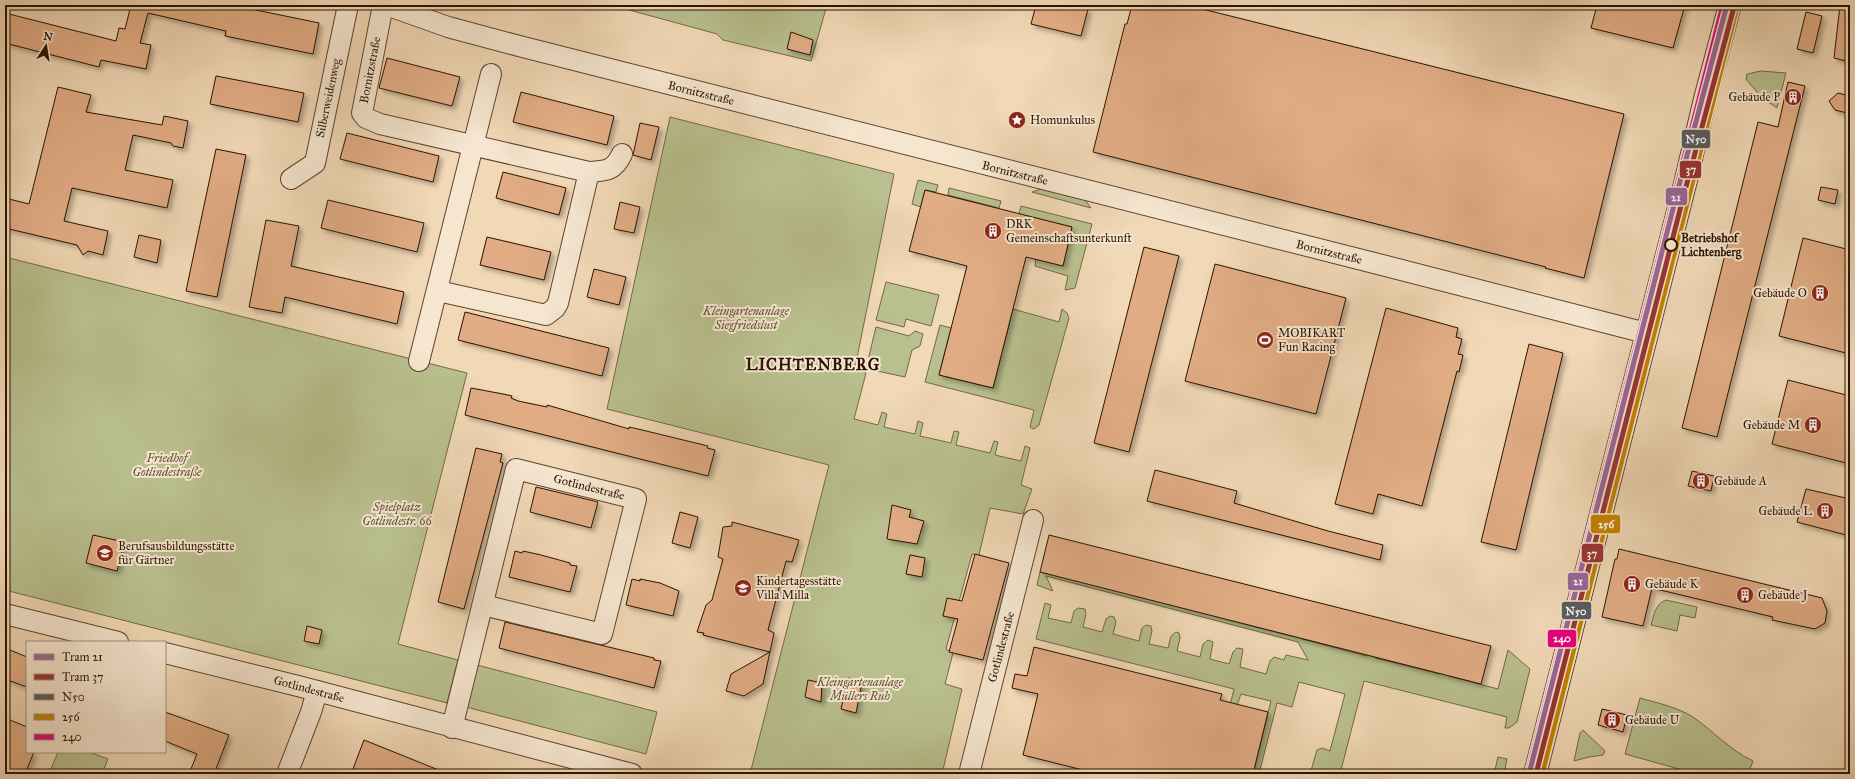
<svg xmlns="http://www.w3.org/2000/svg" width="1855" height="779" font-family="'IM FELL Great Primer',serif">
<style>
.green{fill:#b9bf8e;stroke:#726947}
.building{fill:#e1ac84;stroke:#2a1300;filter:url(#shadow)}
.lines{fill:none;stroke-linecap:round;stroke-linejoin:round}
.minor-casing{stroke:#5c442e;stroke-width:22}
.tertiary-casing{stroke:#5c442e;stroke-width:24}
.minor{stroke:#f6e6d0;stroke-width:20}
.tertiary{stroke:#f6e6d0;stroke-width:22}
.bus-1-casing{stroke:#f6e6d0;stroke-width:8}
.bus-2-casing{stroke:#f6e6d0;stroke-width:8}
.bus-3-casing{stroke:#f6e6d0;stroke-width:8}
.bus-1{stroke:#595b62;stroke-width:5}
.bus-2{stroke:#c48100;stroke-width:5}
.bus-3{stroke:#e5007d;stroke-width:5}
.tram-1-casing{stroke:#f6e6d0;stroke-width:8}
.tram-2-casing{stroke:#f6e6d0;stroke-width:8}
.tram-1{stroke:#969;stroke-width:5}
.tram-2{stroke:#933;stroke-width:5}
.stop-dot{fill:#f6e6d0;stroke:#2a1300;stroke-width:2}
.labels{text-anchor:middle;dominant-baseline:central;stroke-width:4;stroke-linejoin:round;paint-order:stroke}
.street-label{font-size:12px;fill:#2a1300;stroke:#f6e6d0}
.poi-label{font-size:12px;fill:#2a1300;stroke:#f6e6d0;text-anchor:start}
.stop-label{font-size:12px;font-weight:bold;fill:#2a1300;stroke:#f6e6d0;text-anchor:start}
.park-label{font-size:12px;font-style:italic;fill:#5c4f32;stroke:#f6e6d0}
.district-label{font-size:16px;font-weight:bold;letter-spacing:1px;fill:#2a1300;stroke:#f6e6d0}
.line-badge{stroke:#f6e6d0;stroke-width:1.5}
.badge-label{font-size:11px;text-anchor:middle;font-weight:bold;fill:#fff}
</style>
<defs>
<filter id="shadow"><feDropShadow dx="3.5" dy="3.5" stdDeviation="2" flood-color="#0004"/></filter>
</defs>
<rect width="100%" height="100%" fill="#f1d8b6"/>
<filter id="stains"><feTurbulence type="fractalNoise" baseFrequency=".005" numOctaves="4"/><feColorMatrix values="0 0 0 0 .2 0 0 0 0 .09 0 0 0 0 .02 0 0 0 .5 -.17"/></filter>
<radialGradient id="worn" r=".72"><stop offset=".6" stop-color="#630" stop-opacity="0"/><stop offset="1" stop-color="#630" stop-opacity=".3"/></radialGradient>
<g class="green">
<path d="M611,5H827L811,61L723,40L717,34Z"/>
<path d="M1761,71L1786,73L1777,108L1761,97L1746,79L1747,74Z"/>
<path d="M670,117L894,174L855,368L866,373L854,419L878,425L882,412L887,414L884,427L915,434L918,421L923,423L920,436L951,443L954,431L959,432L956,445L990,453L994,441L998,442L995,455L1021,461L1025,446L1030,448L1021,485L1032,489L1023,514L990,508L979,555L972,554L946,649L953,653L945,684L962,689L942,774H750L829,465L607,409Z"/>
<path d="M918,180L938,185L936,192L925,190L921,207L912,204Z"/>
<path d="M949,188L1001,201L999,208L948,195Z"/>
<path d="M1041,189L1085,200L1091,208L1032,192Z"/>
<path d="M1021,206L1092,224L1075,288L1065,290L1068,276L1035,266L1036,259L1063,265L1072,227L1019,214Z"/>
<path d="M5,257L467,373L398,644L458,660L447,703L5,590Z"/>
<path d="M886,282L939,295L931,326L906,319L904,327L876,320Z"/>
<path d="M1013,309L1059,322L1062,309L1067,313L1069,318L1039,425L1034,429L1030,427L1034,410L925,382L940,325L951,328L939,375L993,388Z"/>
<path d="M876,327L909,336L915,331L923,334L920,346L912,350L905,377L877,371L870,361L869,356Z"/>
<path d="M1040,572L1230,616L1229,620L1292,636L1302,634V639L1367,656L1368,651L1376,653L1375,658L1440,674L1442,669L1450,671L1449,676L1498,689L1508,650L1530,669L1517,722L1509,728H1505L1507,717L1364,681L1340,774H1310L1317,750L1322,748L1330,751L1345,694L1299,682L1292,707L1277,703L1259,774H1253L1271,701L1241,694L1215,767L1234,689L1036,639L1045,603L1051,605L1048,618L1071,623L1074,611L1078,608L1085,609L1086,614L1083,627L1102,632L1106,619L1110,616L1114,617L1116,622L1113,634L1139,641L1142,628L1146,625L1151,626L1152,631L1149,644L1168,648L1171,636L1176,632L1179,633L1180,638L1177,651L1200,657L1203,644L1208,640L1213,642L1210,659L1229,664L1233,652L1237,648L1243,649L1240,667L1266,674L1270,661L1274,657L1284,660L1286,655L1308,660L1298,642L1046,576L1053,591L1037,585Z"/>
<path d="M1666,600L1697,607L1695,618L1680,615L1677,631L1651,625C1654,615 1655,604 1666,600Z"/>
<path d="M477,665L657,712L646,754L466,707Z"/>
<path d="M1640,698C1657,703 1677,707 1693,717C1713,731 1730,750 1753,761L1748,774H1697L1625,754Z"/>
<path d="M1583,730L1605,751L1603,755L1589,757L1574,761L1580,733Z"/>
<path d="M58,752H89L108,759L102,774H49Z"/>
<path d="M1498,757L1507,759L1504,774H1494Z"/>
</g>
<g class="building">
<path d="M131,5H232L319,23L313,54L225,36L226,31L148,13L140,43L151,45L146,69L101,60L99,67L5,43V13L116,41L119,28L125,29Z"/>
<path d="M1036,5H1071L1088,9L1081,36L1031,24Z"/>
<path d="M1132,5H1186L1624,114L1584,278L1545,268L1546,267L1093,152L1125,24H1127Z"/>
<path d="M1597,5H1685L1673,48L1591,28Z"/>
<path d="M1840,5H1850V62L1834,58Z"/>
<path d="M1806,12L1822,16L1813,53L1797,49Z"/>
<path d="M791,32L813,40L810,55L787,49Z"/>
<path d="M387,58L460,77L452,106L379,88Z"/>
<path d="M216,76L304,93L298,122L210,104Z"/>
<path d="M1788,82L1805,86L1717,437L1682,428L1758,122L1778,127Z"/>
<path d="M58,87L91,95L86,112L162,125L164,116L188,121L183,148L173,146L171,143L133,135L125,170L173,180L167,208L72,188L64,221L108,231L103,255L88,251L83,255L77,245L5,228V198L29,204Z"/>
<path d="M521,92L614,116L607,145L513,122Z"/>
<path d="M1838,93L1850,96L1847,113L1835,110L1829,101Z"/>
<path d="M640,123L659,127L651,160L633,155Z"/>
<path d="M347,133L439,156L433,182L340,159Z"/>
<path d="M216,149L246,155L217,297L186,291Z"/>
<path d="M503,172L566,188L559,215L496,198Z"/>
<path d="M1821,187L1838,190L1835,204L1818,200Z"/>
<path d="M925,190L1072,227L1063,266L1026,257L993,388L939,375L967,266L909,251Z"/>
<path d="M328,200L424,223L417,252L321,228Z"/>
<path d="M620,202L640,207L634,233L614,229Z"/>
<path d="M266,220L299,226L291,266L404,292L397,324L285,297L282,313L249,307Z"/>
<path d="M139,235L161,240L157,263L134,257Z"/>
<path d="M487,237L551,252L544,280L480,265Z"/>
<path d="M1803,238L1850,250V354L1779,336Z"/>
<path d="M1144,247L1179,256L1129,452L1094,443Z"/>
<path d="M1215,264L1346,298L1316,414L1185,381Z"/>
<path d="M594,269L626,277L619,305L587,297Z"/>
<path d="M1386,308L1458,328L1456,337L1462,339L1458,354L1463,355L1459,372L1457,371L1422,506L1378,494L1373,514L1335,504Z"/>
<path d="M465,312L609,348L602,376L458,340Z"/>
<path d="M1529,344L1563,353L1516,550L1481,542Z"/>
<path d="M1788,380L1850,396V464L1772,444Z"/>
<path d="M471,388L503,394L512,396L511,398L518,401L547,407V405L629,429V427L638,429L708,446L707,448L715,450L708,476L465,415Z"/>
<path d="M476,448L502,454L500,462L503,463L464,609L438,602Z"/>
<path d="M1155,470L1237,491L1234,503L1328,531L1383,545L1380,560L1147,501Z"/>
<path d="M1692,471L1714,476L1711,491L1688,486Z"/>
<path d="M536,487L598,502L591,528L530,512Z"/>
<path d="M1806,489L1850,499V536L1797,522Z"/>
<path d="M892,505L911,510L909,517L924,521L917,544L887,539Z"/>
<path d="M680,512L698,517L690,548L672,543Z"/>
<path d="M732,522L799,540L792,562L786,561L768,630L774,633L763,684L744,696L726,691L731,674L770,652L703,635L704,633L697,632L706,605L712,600L723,559L718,557L723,527L732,526Z"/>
<path d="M93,535L124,542L117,571L86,563Z"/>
<path d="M1049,535L1491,646L1481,684L1040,572Z"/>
<path d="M1619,549L1822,598L1827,611L1825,623L1815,629L1772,620L1773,617L1652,588L1643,626L1602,617L1615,559H1617Z"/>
<path d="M515,551L522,553L523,551L541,555L570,563V565L577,566L570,592L509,577Z"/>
<path d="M975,554L1009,563L983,660L949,652L958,619L943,616L947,598L962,601Z"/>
<path d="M910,555L925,558L922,577L906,574Z"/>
<path d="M632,579L640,581V579L660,583L679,591L673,616L626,605Z"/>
<path d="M505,622L654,658V660L661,661L654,688L499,648Z"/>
<path d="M307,626L322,630L319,644L304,641Z"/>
<path d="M1034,647L1222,694L1220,700L1268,712L1253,774H1099L1023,755L1038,694L1012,688L1015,674L1027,676Z"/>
<path d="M5,648L27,657V687L5,679Z"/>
<path d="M848,678L862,682L856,713L841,709Z"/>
<path d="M808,680L822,683L821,702L805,697Z"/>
<path d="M1602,709L1627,715L1623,732L1598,725Z"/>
<path d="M165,712L229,735L214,774H189L197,754L165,741Z"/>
<path d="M5,718L27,727V752H34L25,774H5Z"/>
<path d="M364,740L446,773L445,774H351Z"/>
</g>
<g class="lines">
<defs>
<g id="minor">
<path d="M383,5L364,103L362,113L366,118L380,124L589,172C606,171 614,171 622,154"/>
<path d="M386,5L448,27L523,47L1382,265L1646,333"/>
<path d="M291,179L315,163L348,5"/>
<path d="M438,291L546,315L555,308L558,303L589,172"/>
<path d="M419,361L491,74"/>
<path d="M5,614L118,642"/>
<path d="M165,653L298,686L632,774"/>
<path d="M452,728L516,469L636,499L602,634L483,605"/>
<path d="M287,774L311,712L317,691"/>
<path d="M969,774L1033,520"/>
</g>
<path id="tertiary" d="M1535,774L1685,184L1705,99L1730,5"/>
</defs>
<use href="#minor" class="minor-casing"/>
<use href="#tertiary" class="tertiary-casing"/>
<use href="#minor" class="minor"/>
<use href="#tertiary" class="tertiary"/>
<defs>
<path id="bus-1" d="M1535,774L1730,5"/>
<path id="bus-2" d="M1542,774L1737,7"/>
<path id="bus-3" d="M1528,772L1723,5"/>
</defs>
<use href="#bus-1" class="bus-1-casing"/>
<use href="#bus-2" class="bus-2-casing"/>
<use href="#bus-3" class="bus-3-casing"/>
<use href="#bus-1" class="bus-1"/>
<use href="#bus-2" class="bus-2"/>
<use href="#bus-3" class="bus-3"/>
<defs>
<path id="tram-1" d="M1529,774L1676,197L1727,5"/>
<path id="tram-2" d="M1536,774L1683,198L1734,7"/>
</defs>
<use href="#tram-1" class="tram-1-casing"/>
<use href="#tram-2" class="tram-2-casing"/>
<use href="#tram-1" class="tram-1"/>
<use href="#tram-2" class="tram-2"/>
</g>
<defs>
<symbol id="building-disc" viewBox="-11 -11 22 22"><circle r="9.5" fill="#8f2418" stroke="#f6e6d0"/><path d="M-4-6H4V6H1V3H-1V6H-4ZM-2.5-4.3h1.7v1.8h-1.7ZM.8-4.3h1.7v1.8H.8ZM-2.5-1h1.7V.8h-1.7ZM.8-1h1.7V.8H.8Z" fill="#fff"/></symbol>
<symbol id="sight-disc" viewBox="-11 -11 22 22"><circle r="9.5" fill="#8f2418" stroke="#f6e6d0"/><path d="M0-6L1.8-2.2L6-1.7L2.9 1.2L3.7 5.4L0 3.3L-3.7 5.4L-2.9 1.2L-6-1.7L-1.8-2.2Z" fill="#fff"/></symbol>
<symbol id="stadium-disc" viewBox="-11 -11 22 22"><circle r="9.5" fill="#8f2418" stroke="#f6e6d0"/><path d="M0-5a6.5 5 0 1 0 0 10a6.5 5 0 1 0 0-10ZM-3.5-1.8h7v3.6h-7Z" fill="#fff"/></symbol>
<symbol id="university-disc" viewBox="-11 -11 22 22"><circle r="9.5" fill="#8f2418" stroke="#f6e6d0"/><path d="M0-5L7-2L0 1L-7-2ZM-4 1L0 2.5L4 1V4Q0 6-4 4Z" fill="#fff"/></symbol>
<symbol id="school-disc" viewBox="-11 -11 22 22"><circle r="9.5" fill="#8f2418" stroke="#f6e6d0"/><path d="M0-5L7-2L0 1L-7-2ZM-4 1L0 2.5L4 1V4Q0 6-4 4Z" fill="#fff"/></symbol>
</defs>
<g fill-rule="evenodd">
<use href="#building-disc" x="1783" y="87" width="20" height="20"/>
<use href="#sight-disc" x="1007" y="110" width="20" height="20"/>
<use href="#building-disc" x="983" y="221" width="20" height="20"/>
<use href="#building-disc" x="1810" y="283" width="20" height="20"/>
<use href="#stadium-disc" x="1255" y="330" width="20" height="20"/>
<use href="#building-disc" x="1803" y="415" width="20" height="20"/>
<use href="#building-disc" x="1691" y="471" width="20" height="20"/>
<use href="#building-disc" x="1815" y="501" width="20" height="20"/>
<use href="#university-disc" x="95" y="543" width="20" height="20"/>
<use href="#building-disc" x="1622" y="574" width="20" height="20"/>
<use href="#school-disc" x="733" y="578" width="20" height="20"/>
<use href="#building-disc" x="1735" y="585" width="20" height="20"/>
<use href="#building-disc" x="1602" y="710" width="20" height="20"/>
</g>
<circle class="stop-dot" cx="1671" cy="245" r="6"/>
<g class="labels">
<g class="street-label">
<text transform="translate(370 70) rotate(-79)">Bornitzstraße</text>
<text transform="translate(701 93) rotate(14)">Bornitzstraße</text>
<text transform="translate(328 98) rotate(-78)">Silberweidenweg</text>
<text transform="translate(1015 173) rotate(14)">Bornitzstraße</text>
<text transform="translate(1329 252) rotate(14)">Bornitzstraße</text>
<text transform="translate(589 487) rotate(14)">Gotlindestraße</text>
<text transform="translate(1001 647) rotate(-75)">Gotlindestraße</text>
<text transform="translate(309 689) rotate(15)">Gotlindestraße</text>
</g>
<g class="poi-label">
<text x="1780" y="97" text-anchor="end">Gebäude P</text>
<text x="1030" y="120">Homunkulus</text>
<text x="1006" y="224">DRK<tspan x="1006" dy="14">Gemeinschaftsunterkunft</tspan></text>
<text x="1807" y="293" text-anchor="end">Gebäude O</text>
<text x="1278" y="333">MOBIKART<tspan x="1278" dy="14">Fun Racing</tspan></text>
<text x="1800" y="425" text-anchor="end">Gebäude M</text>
<text x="1714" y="481">Gebäude A</text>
<text x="1812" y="511" text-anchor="end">Gebäude L</text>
<text x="118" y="546">Berufsausbildungsstätte<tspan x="118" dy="14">für Gärtner</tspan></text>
<text x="756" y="581">Kindertagesstätte<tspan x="756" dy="14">Villa Milla</tspan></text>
<text x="1645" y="584">Gebäude K</text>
<text x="1758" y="595">Gebäude J</text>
<text x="1625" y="720">Gebäude U</text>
</g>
<g class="stop-label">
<text x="1681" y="238">Betriebshof<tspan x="1681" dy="14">Lichtenberg</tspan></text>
</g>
<g class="park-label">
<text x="746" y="311">Kleingartenanlage<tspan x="746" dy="14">Siegfriedslust</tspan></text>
<text x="167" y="458">Friedhof<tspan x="167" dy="14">Gotlindestraße</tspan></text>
<text x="397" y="507">Spielplatz<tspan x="397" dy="14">Gotlindestr. 66</tspan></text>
<text x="860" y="682">Kleingartenanlage<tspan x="860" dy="14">Müllers Ruh</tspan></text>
</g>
<g class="district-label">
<text x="813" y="364">LICHTENBERG</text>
</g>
</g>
<g class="line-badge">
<rect x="1681" y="129" width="30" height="20" rx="4" fill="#595b62"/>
<rect x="1679" y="160" width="23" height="19" rx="4" fill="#933"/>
<rect x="1665" y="187" width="23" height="19" rx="4" fill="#969"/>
<rect x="1590" y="514" width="31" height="20" rx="4" fill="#c48100"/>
<rect x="1581" y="543" width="23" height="20" rx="4" fill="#933"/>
<rect x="1567" y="572" width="22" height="19" rx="4" fill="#969"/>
<rect x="1561" y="601" width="31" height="19" rx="4" fill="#595b62"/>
<rect x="1547" y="629" width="30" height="19" rx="4" fill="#e5007d"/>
</g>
<g class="badge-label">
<text x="1696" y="143">N50</text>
<text x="1691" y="173">37</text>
<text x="1676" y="201">21</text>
<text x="1606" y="528">256</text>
<text x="1592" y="557">37</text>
<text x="1578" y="585">21</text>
<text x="1576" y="615">N50</text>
<text x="1562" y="642">240</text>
</g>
<rect width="1855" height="779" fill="none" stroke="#f1d8b6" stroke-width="20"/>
<rect x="6" y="6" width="1843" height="767" fill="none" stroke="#2a1300" stroke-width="2"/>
<rect x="10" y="10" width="1835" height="759" fill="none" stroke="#2a1300"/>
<rect x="26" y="641" width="140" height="112" fill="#f6e6d0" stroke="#a4927d"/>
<rect x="34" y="654" width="20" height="6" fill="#996699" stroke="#a4927d"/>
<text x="62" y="661" font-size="12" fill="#2a1300">Tram 21</text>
<rect x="34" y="674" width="20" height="6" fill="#993333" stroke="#a4927d"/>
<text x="62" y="681" font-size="12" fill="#2a1300">Tram 37</text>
<rect x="34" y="694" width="20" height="6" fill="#595b62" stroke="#a4927d"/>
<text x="62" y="701" font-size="12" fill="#2a1300">N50</text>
<rect x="34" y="714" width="20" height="6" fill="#c48100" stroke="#a4927d"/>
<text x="62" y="721" font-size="12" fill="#2a1300">256</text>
<rect x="34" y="734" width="20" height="6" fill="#e5007d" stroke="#a4927d"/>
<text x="62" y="741" font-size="12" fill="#2a1300">240</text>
<g transform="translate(46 46) rotate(12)" stroke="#f6e6d0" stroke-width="3" paint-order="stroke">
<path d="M0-3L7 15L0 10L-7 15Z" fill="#2a1300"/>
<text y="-6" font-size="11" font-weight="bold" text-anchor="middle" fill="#2a1300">N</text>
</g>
<rect width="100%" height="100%" filter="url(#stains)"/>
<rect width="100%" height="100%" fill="url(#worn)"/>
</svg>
